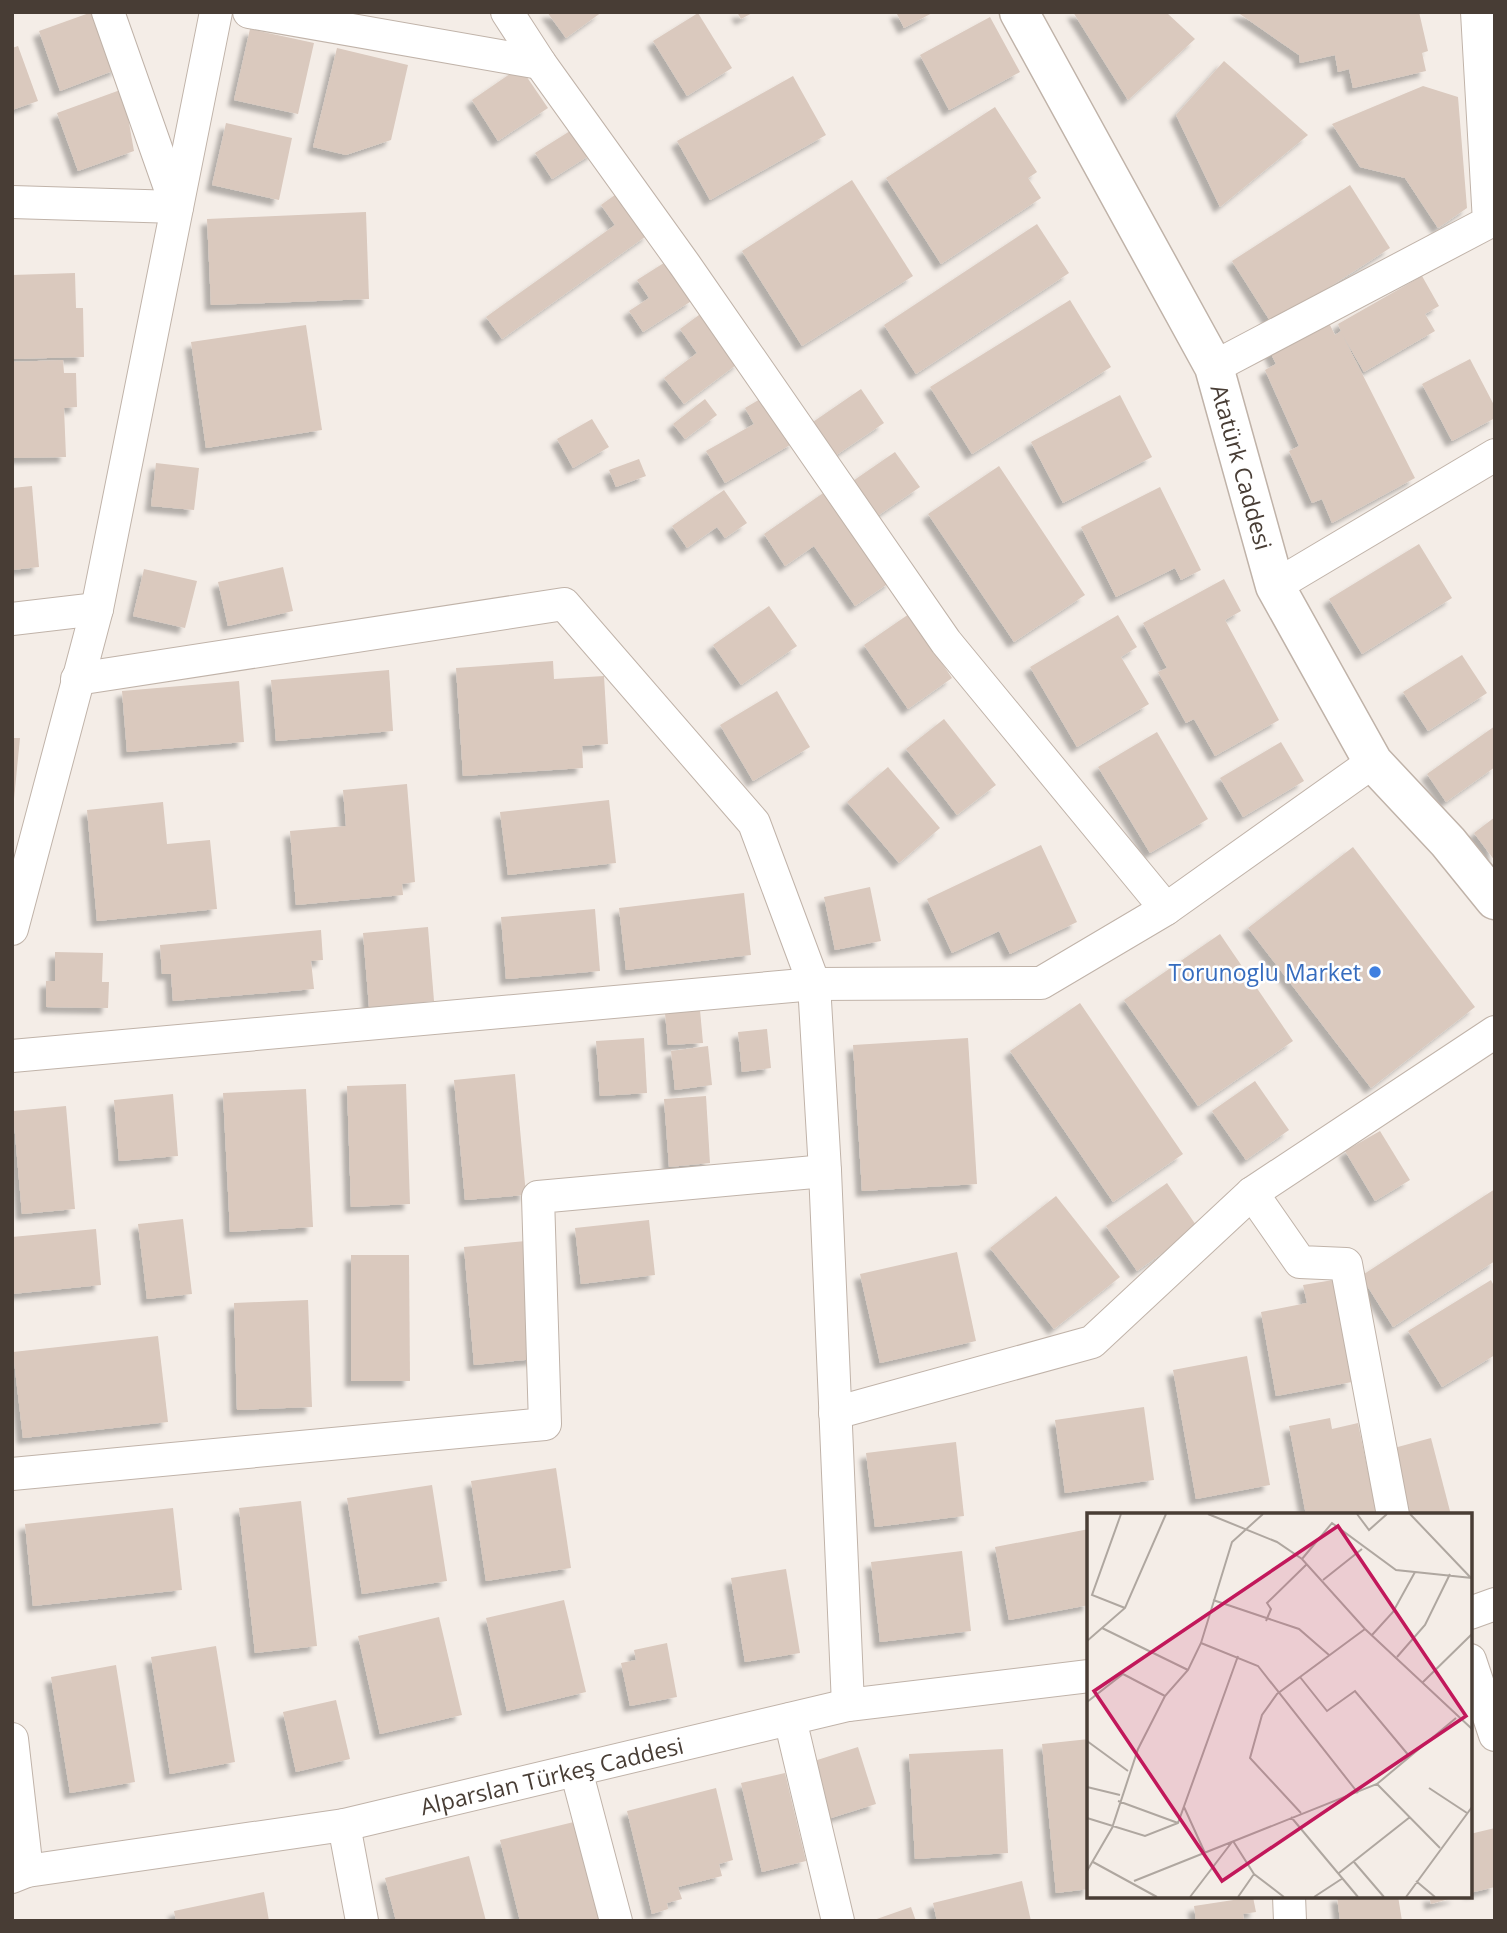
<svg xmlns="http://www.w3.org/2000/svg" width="1507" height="1933" font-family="'Open Sans',sans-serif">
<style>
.building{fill:#dac9be;filter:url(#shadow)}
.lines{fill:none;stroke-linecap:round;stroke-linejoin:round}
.minor-casing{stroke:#c0b3a9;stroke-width:34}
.tertiary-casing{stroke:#c0b3a9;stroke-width:41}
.minor{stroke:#fff;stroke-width:32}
.tertiary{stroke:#fff;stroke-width:38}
.shop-dot{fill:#3f7fe0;stroke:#fff;stroke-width:2.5}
.labels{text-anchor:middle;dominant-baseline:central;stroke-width:5;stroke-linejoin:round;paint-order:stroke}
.street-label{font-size:23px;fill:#483d35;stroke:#fff}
.shop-label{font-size:23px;fill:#366cbe;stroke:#fff;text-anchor:end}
.inset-road{fill:none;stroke:#afa7a0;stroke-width:2}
.view{fill:#c2185b;fill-opacity:0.15;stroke:#c2185b;stroke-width:3.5}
.inset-edge{fill:none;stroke:#483d35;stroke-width:3.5}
</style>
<defs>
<filter id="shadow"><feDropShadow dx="-6" dy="6" stdDeviation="2" flood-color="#0004"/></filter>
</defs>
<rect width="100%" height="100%" fill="#f4ede7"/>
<g class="building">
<path d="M92,12H98L118,69L60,91L39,31Z"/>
<path d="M547,12H602L566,38Z"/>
<path d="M737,12H754L741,19Z"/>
<path d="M896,12H934L904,28Z"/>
<path d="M1073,12L1167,13L1195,39L1128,100Z"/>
<path d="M1237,12H1419L1428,51L1422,53L1426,71L1353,88L1349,69L1338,72L1335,55L1300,63L1299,55Z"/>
<path d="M698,13L732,68L687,96L653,41Z"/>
<path d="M990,17L1020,72L949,110L920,55Z"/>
<path d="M250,29L314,43L298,114L234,100Z"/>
<path d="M18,46L38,101L12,110V48Z"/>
<path d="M337,48L408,65L391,140L346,155L313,147Z"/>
<path d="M1224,61L1308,135L1220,207L1176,115Z"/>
<path d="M520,67L548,108L498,141L472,100Z"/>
<path d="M793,76L826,135L710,200L677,141Z"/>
<path d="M1423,86L1458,97L1467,208L1438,228L1405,178L1360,167L1332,124Z"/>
<path d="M123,89L134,151L78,171L57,113Z"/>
<path d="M995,107L1037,172L1028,178L1041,198L941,264L886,178Z"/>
<path d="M226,123L292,138L279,200L212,185Z"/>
<path d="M578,126L595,152L552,179L535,153Z"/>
<path d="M852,180L913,276L802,346L742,251Z"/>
<path d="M1350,185L1390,248L1272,324L1232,261Z"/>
<path d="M619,192L649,234L502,339L486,317L615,225L601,205Z"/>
<path d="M366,212L369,299L211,305L207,219Z"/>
<path d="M1037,224L1069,273L916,374L884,325Z"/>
<path d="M667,261L693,300L643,332L629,311L649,298L637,280Z"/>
<path d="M75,273L76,308H83L84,357L12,359V275Z"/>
<path d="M1422,276L1439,306L1425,314L1435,331L1364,372L1342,334L1415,478L1332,523L1322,499L1312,503L1289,451L1299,446L1265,370L1276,364L1266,344L1325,315L1335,335L1341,331L1338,324Z"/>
<path d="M1070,300L1111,367L972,454L930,387Z"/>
<path d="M703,312L740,362L684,404L664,378L697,353L680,329Z"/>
<path d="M306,325L322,430L206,448L191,342Z"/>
<path d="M1470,359L1495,407V418L1452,441L1422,384Z"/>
<path d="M63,360L64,373H76L77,407L64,408L66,457L12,458V362Z"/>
<path d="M861,389L884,423L832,458L810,424Z"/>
<path d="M767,395L795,442L725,483L706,451L754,424L745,408Z"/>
<path d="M1120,395L1152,457L1063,503L1031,442Z"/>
<path d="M705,399L717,415L685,439L673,424Z"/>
<path d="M592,419L609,447L573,468L557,439Z"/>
<path d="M895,452L920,487L873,519L850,483Z"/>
<path d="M639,459L646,476L616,487L609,470Z"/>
<path d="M156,463L199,468L194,510L151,506Z"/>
<path d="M999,466L1085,595L1014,642L928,514Z"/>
<path d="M32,486L39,567L12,570V488Z"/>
<path d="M1160,487L1201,570L1181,580L1175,568L1116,597L1081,527Z"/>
<path d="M829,489L892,581L855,606L814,546L785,566L764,534Z"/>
<path d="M724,490L747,523L725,538L717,527L687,548L672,526Z"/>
<path d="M1419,544L1452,598L1362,654L1329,599Z"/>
<path d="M283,567L293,611L228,626L218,582Z"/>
<path d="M144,569L197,581L185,628L133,616Z"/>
<path d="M1224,579L1241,611L1225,620L1279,720L1215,756L1194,719L1186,723L1158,672L1167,668L1143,623Z"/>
<path d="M769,606L797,646L741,685L713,645Z"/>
<path d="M909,614L952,678L908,709L864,645Z"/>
<path d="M1118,615L1137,647L1121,657L1149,704L1077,747L1030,667Z"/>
<path d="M1462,655L1487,693L1428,731L1403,692Z"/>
<path d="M553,661L554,679L604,676L608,744L582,746L583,768L463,776L456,668Z"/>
<path d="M389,670L393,731L276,741L271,680Z"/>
<path d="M239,681L244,742L127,752L122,691Z"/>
<path d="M777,691L810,747L753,781L720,725Z"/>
<path d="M944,719L996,785L957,815L906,749Z"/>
<path d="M1495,726V767L1446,802L1427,774Z"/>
<path d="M1157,732L1208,819L1150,853L1098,767Z"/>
<path d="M12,738H20L14,799H12Z"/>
<path d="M1281,742L1304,781L1243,817L1220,778Z"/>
<path d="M888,767L940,828L899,863L847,802Z"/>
<path d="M407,784L415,882L402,884L403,895L296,905L290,831L346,826L343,790Z"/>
<path d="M609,800L616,863L508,875L500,812Z"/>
<path d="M163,802L167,844L210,840L217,909L97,921L87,810Z"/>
<path d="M1495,817V861L1474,833Z"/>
<path d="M1041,845L1077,922L1010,954L999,931L952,953L927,899Z"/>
<path d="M1353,847L1475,1007L1371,1088L1248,928Z"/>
<path d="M870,887L881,941L835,950L824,897Z"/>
<path d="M744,893L751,955L626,970L619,908Z"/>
<path d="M595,909L600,971L506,979L501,917Z"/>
<path d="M428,927L434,1001L369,1007L363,933Z"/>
<path d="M321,930L323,960L311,961L314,989L173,1001L171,974H162L160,945Z"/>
<path d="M1220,934L1293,1041L1198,1106L1124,1000Z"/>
<path d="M55,952L103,953L102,982H109L108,1008L46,1007V981H55Z"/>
<path d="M1080,1003L1183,1154L1113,1202L1010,1051Z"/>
<path d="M700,1010L703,1043L668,1045L665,1013Z"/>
<path d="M767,1029L771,1068L742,1072L738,1032Z"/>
<path d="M644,1038L647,1093L600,1096L596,1041Z"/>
<path d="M968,1038L977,1184L862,1191L853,1045Z"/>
<path d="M708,1046L712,1085L675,1090L671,1051Z"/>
<path d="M515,1074L526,1195L465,1200L454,1080Z"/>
<path d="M1255,1081L1289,1130L1246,1160L1212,1111Z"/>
<path d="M406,1084L410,1204L351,1207L347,1086Z"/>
<path d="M306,1089L313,1227L230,1232L223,1093Z"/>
<path d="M173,1094L178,1156L119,1161L114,1100Z"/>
<path d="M706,1096L710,1163L669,1167L664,1099Z"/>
<path d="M66,1106L75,1209L22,1214L13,1111Z"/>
<path d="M1380,1131L1410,1180L1375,1201L1345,1151Z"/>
<path d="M1167,1183L1198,1228L1137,1271L1106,1226Z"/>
<path d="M1495,1189V1261L1393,1327L1361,1276Z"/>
<path d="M1056,1196L1120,1277L1054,1329L990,1248Z"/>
<path d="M183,1219L192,1294L147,1299L138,1224Z"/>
<path d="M649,1220L655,1275L581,1284L575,1228Z"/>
<path d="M96,1229L101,1285L12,1294V1237Z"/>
<path d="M526,1241L535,1359L474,1365L464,1247Z"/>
<path d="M957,1252L976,1341L880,1363L860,1274Z"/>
<path d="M351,1255H409L410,1381H351Z"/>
<path d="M1333,1280L1352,1382L1276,1396L1261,1312L1307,1303L1303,1285Z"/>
<path d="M1491,1280L1495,1288V1355L1442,1387L1408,1331Z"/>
<path d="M308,1300L312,1407L237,1410L234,1303Z"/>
<path d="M158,1336L168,1422L23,1438L13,1352Z"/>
<path d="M1247,1356L1270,1485L1196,1499L1173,1370Z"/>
<path d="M1144,1407L1154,1480L1065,1493L1055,1420Z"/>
<path d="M1330,1418L1332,1429L1358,1423L1377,1515H1306L1289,1426Z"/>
<path d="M1431,1438L1451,1515H1411L1394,1448Z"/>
<path d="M956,1442L964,1516L875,1527L866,1453Z"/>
<path d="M556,1468L571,1568L486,1581L471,1481Z"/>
<path d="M432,1485L447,1581L362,1594L347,1498Z"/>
<path d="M301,1501L317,1646L255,1653L239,1508Z"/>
<path d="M173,1508L182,1590L33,1606L25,1524Z"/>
<path d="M1089,1529V1605L1009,1620L995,1547Z"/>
<path d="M962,1551L971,1631L880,1642L871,1562Z"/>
<path d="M786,1569L800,1653L745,1662L731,1578Z"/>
<path d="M564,1600L586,1692L507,1711L486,1618Z"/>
<path d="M439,1617L462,1715L380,1734L358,1636Z"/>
<path d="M667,1643L677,1697L630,1706L621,1663L636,1660L634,1650Z"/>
<path d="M216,1646L235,1762L170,1774L151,1657Z"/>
<path d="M116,1665L135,1782L70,1793L51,1677Z"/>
<path d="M336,1700L350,1759L296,1772L283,1712Z"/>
<path d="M1089,1739V1889L1056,1893L1042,1744Z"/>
<path d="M858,1747L876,1804L828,1819L811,1762Z"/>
<path d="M1003,1749L1008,1853L915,1859L909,1754Z"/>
<path d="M785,1773L806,1861L762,1872L741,1783Z"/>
<path d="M716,1788L733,1860L719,1864L722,1876L678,1887L682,1899L667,1903L668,1909L652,1914L627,1811Z"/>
<path d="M578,1821L602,1921H520L500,1840Z"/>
<path d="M1495,1828V1887L1470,1893V1834Z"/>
<path d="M469,1856L486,1921H396L385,1878Z"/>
<path d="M1022,1881L1031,1921H937L933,1903Z"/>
<path d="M264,1892L269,1921H176L174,1911Z"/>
<path d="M1337,1896H1398L1402,1921H1340Z"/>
<path d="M1429,1896H1456V1897L1431,1904Z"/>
<path d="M1253,1897L1256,1912L1243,1914L1244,1921H1196L1194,1906Z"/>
<path d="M911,1907L916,1921H874V1920Z"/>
</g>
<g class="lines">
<defs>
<g id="minor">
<path d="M108,12L176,205"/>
<path d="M249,12L540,63"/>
<path d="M507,12L540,63L685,265L946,642L1166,909"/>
<path d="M12,202L177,207"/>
<path d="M1214,367L1489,222L1477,12"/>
<path d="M1275,586L1495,455"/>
<path d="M12,619L97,609"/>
<path d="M77,679L564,604L754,823L814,984L825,1171L848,1705"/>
<path d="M12,929L97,609L216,12"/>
<path d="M12,1056L814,984L1041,983L1166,909L1373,762"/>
<path d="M1252,1193L1300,1262L1346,1264L1393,1515"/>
<path d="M835,1413L1092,1342L1252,1193L1495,1032"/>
<path d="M12,1474L545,1424L538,1197L825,1171"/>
<path d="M1470,1613L1495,1604"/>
<path d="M1470,1660L1495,1735"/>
<path d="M790,1719L838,1921"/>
<path d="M12,1739L27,1871"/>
<path d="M576,1770L616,1921"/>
<path d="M344,1825L362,1921"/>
<path id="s1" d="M12,1877L27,1871L344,1825L848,1705L1089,1676"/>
<path d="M1289,1896L1290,1921"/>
</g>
<g id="tertiary">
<path id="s2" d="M1019,12L1214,367L1275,586L1373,762L1448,842L1495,900"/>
</g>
</defs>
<use href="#minor" class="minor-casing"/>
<use href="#tertiary" class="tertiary-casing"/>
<use href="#minor" class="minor"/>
<use href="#tertiary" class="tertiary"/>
</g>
<circle class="shop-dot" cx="1375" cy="972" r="7"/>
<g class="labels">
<g class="street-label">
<text stroke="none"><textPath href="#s2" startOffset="509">Atatürk Caddesi</textPath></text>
<text stroke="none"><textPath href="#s1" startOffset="550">Alparslan Türkeş Caddesi</textPath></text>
</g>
<g class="shop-label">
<text x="1361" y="972">Torunoglu Market</text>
</g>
</g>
<g transform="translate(1087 1513)">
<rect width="385" height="385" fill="#f4ede7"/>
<path class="inset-road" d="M34,1L5,82L38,95M121,1L190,29L215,46L278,116L385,216M270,1L282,17L300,1M323,1L384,65M215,46L245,10L309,57L385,65M236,67L275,36M126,87L212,116L242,142M179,108L184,96L180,90L220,51M15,115L101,157M285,122L306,99L328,59M0,128L38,95L79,1M114,130L171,153L271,280M310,144L338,112L363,61M213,164L240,198L268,178L323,244M336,169L385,121M0,189L36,161L78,183M0,228L41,258M290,271L353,335M0,274L33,282M342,275L380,300M31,288L91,310M97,294L118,340M214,300L163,245L175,202L190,181L278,116M204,304L271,384M0,305L58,323L91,310L151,143M146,328L167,361L197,384M6,349L70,384M267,349L297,384M0,358L25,315L51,236L78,183L101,157L114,130L145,29L176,1M252,360L323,304M47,368L290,271L369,205M329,368L348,384M103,384L145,329M151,384L167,361M227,384L256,365M319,384L385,294"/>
<path class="view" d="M251,13L379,203L135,368L7,178Z"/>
<rect width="385" height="385" class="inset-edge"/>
</g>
<rect width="1507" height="1933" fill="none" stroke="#483d35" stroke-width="28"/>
</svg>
